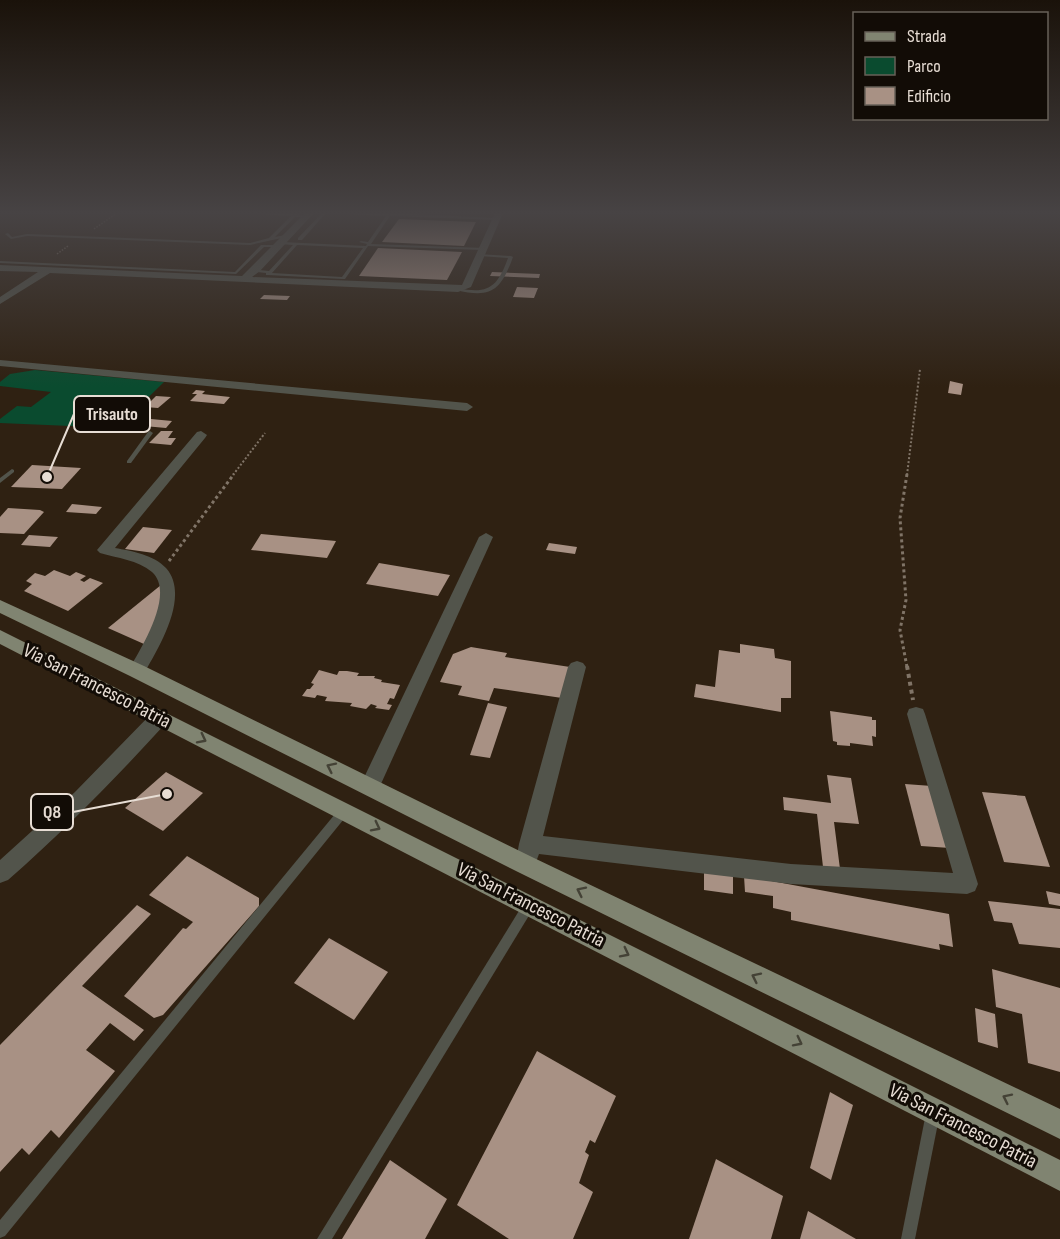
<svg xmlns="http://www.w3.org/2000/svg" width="1060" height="1239" font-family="'Sofia Sans Condensed',sans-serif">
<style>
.green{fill:#0a4b2f}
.building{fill:#a89184}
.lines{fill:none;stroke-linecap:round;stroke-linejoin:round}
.path-far3{stroke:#807467;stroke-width:1.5;stroke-dasharray:1.5 1.5;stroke-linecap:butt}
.path-far2{stroke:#807467;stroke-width:2;stroke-dasharray:2 2;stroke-linecap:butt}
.path-far1{stroke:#807467;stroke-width:3;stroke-dasharray:3 3;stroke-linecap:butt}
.path{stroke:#807467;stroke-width:4;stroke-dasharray:4 4;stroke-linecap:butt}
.lane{fill:#52544b;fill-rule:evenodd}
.street{fill:#52544b;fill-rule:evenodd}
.primary{fill:#808471;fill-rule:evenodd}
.oneway{stroke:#444236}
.labels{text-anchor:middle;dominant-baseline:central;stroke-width:6;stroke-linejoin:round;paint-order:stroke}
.near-street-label{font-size:20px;fill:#e7ddd4;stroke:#120c06}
.leader{fill:none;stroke:#e7ddd4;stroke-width:2}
.callout-dot{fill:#e7ddd4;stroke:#120c06;stroke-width:2}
.callout{fill:#120c06;stroke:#e7ddd4;stroke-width:2}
.callout-label{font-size:18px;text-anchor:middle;font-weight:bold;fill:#e7ddd4}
</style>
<rect width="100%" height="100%" fill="#2f2112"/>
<path class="green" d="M35,370L164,382L117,428L0,423V419L17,406L31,407L51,392L0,386V382L10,374Z"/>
<g class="building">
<path d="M399,219L476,222L464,246L382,242Z"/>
<path d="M378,248L462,252L447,280L359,276Z"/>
<path d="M492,272L540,274L539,278L490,276Z"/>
<path d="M517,287L538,288L534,298L513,297Z"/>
<path d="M264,295L290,296L287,300L260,299Z"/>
<path d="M950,381L963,384L961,395L948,393Z"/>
<path d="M196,390L205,391L202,394L230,397L224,404L190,401L197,394H192Z"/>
<path d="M156,396L171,397L158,408L145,407Z"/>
<path d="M151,419L172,421L166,428L144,426Z"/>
<path d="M161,431H173L168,438H176L171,445L149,443Z"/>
<path d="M32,465L81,468L62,489L11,487Z"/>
<path d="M72,504L102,507L96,514L66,512Z"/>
<path d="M8,508L40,510L44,512L24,534L0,533V517Z"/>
<path d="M143,527L172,530L154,553L125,549Z"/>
<path d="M261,534L336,541L327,558L251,550Z"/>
<path d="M29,535L58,537L50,547L21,545Z"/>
<path d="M549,543L577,547L575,554L546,550Z"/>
<path d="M379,563L450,575L438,596L366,584Z"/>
<path d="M54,570L70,576L76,572L86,576L80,580L84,582L90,578L103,583L68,611L24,591L32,584L26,581L35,573L45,576Z"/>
<path d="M161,585L162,608L144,644L108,628Z"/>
<path d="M740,644L774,649L775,658L791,661V698H781V712L694,697L696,684L715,687L719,650L740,653Z"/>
<path d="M471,647L507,653L505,657L570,667L562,698L494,688L489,701L458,695L462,686L440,682L453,654Z"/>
<path d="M319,670L337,675L339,671H347L359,673L357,676H375L374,678L382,680L381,682L400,685L394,699L390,698L387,704L392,705L389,710L375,708L377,706L371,704L366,709L350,706L352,703L325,701L327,697L317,695L315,698L302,696L307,689H310L314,684L311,683Z"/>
<path d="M488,703L507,707L490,758L470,755Z"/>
<path d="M830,711L872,717V720H876V737L872,736L873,746L850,743V746L837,745V742L833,741Z"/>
<path d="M166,772L203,793L163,831L125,808Z"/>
<path d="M827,775L851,778L859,824L834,822L840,869L823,867L817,814L784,810L783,797L831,803Z"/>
<path d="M905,784L932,786L950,848L921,846Z"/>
<path d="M982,792L1025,796L1050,867L1004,862Z"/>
<path d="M187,856L259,898V906L163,1015L154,1018L124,996L183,928L186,929L193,922L149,895Z"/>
<path d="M704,871L733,875V894L704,890Z"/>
<path d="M744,876L949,914L953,947L939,944L940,950L791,920V912L773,908V896L745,892Z"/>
<path d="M1046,891L1060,894V906L1049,904Z"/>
<path d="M988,901L1060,909V948L1019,944L1012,923L994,921Z"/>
<path d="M137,905L151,914L82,986L144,1030L134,1041L110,1023L86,1050L115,1071L59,1138L51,1130L29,1155L22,1148L0,1172V1045Z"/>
<path d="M329,938L388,972L354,1020L294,983Z"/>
<path d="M992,969L1060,988V1072L1028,1063L1022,1014L996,1007Z"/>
<path d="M975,1008L995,1014L998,1048L978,1042Z"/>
<path d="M537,1051L616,1096L595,1143L590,1140L585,1152L589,1155L579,1183L593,1192L573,1239H509L457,1205Z"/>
<path d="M830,1092L853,1105L831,1180L810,1168Z"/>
<path d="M716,1159L783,1196L771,1239H689Z"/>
<path d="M390,1160L447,1199L425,1239H342Z"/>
<path d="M808,1211L856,1239H800Z"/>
</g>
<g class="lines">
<g class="path-far3">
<path d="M94,229L117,213"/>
<path d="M57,254L68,246"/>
</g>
<g class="path-far2">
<path d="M233,475L265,433"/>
<path d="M907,475L920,369"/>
</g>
<g class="path-far1">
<path d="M169,561L234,474"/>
<path d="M907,667L900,630L906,600L900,518L907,474"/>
</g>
<path class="path" d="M907,666L913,700"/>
<g class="lane">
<path d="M244,213H298L297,214L310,216L308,217H295L275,237L290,234L291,236L250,245L27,236L11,239L5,234L8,233L12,237L27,234L250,243L269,238L291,216Z"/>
<path d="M322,213H326L302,240H298V238Z"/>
<path d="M326,213H393L496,218L498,219L496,220L390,216L371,244L485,248V249L483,250L368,246L345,279H343L268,275H266V273L257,272V271L259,270L269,271L293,245L280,244V243L282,242L366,246L367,244L359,242L361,241L368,242L386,216ZM297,245L363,248L342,277L272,273Z"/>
<path d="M261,245H279L281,246L279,247H264L236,274L0,263V261L235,272Z"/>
<path d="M478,254L511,256L513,257C501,290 492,299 456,290V288H458C489,295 498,286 508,258L480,256H478Z"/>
<path d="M150,431L153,433L131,463H127V461L148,432Z"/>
<path d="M12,469L14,470V472L0,483V478Z"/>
<path d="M344,807L348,808L349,811L348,814L5,1236L0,1238V1220L340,808Z"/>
<path d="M529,900L533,901L535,905L533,909L332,1239H317L525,901Z"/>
<path d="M933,1106L938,1108L940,1113L915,1239H901L926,1113L928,1108Z"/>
</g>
<g class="street">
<path d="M305,213H314L260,271L252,277L462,285L495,213H503L471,287L458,292L50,273L0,304V297L38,272L0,271V265L242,276Z"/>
<path d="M0,360L467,403L473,407L467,411L0,366Z"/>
<path d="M201,431L207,435L205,438L115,548C132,551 154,555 166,568C191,596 158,649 143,675L137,677L131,675L128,671C140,650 176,594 152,572C138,560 117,558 100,553L97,550L197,432Z"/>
<path d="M486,533L493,537L380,786L377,792L370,794L363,792L360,786L479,537Z"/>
<path d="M577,661L583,663L586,667L543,836L791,864L953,873L907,714L909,709L916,707L923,709L925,714L978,884L975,891L967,894L791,884L539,854L536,862L528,864L520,862L517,855L519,844L568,667L571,663Z"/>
<path d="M159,711L166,713L168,718L166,723C116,778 64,831 8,880L0,883V860L75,792L152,713Z"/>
</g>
<g class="primary">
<path d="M0,600L144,666L534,858L1060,1109V1139L518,872L130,676L0,613Z"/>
<path d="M0,630L1060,1160V1191L0,644Z"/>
</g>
</g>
<defs><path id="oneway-chevron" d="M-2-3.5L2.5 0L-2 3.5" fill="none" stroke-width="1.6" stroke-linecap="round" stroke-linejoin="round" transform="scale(1.5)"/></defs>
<g class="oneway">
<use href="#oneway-chevron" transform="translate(202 739) rotate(27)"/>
<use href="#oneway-chevron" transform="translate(331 767) rotate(-154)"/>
<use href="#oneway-chevron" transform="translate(376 827) rotate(27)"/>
<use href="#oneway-chevron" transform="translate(581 891) rotate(-154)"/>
<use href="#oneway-chevron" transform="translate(625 953) rotate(27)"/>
<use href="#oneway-chevron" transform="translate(756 977) rotate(-154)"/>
<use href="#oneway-chevron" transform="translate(798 1042) rotate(27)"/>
<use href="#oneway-chevron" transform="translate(1007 1098) rotate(-154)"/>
</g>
<linearGradient id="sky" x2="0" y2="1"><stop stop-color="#1a120a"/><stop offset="0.55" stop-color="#474344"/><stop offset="1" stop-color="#474344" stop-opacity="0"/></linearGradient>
<rect width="1060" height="387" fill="url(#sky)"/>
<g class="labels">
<g class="near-street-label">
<text transform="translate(97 686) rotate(27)">Via San Francesco Patria</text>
<text transform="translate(531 905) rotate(27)">Via San Francesco Patria</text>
<text transform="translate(963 1126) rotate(27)">Via San Francesco Patria</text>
</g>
</g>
<path class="leader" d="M47 477L74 414M167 794L73 812"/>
<g class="callout-dot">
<circle cx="47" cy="477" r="6"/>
<circle cx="167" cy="794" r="6"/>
</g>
<g class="callout">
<rect x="74" y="396" width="76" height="36" rx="6"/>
<rect x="31" y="794" width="42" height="36" rx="6"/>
</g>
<g class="callout-label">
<text x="112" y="420">Trisauto</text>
<text x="52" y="818">Q8</text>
</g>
<rect x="853" y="12" width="195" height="108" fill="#120c06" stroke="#676058" stroke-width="1.5"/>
<rect x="865" y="32" width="30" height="9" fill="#808471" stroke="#676058" stroke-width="1.5"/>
<text x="907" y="42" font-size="18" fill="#e7ddd4">Strada</text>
<rect x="865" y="57" width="30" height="18" fill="#0a4b2f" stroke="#676058" stroke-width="1.5"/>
<text x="907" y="72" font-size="18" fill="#e7ddd4">Parco</text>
<rect x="865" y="87" width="30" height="18" fill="#a89184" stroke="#676058" stroke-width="1.5"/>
<text x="907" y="102" font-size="18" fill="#e7ddd4">Edificio</text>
</svg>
